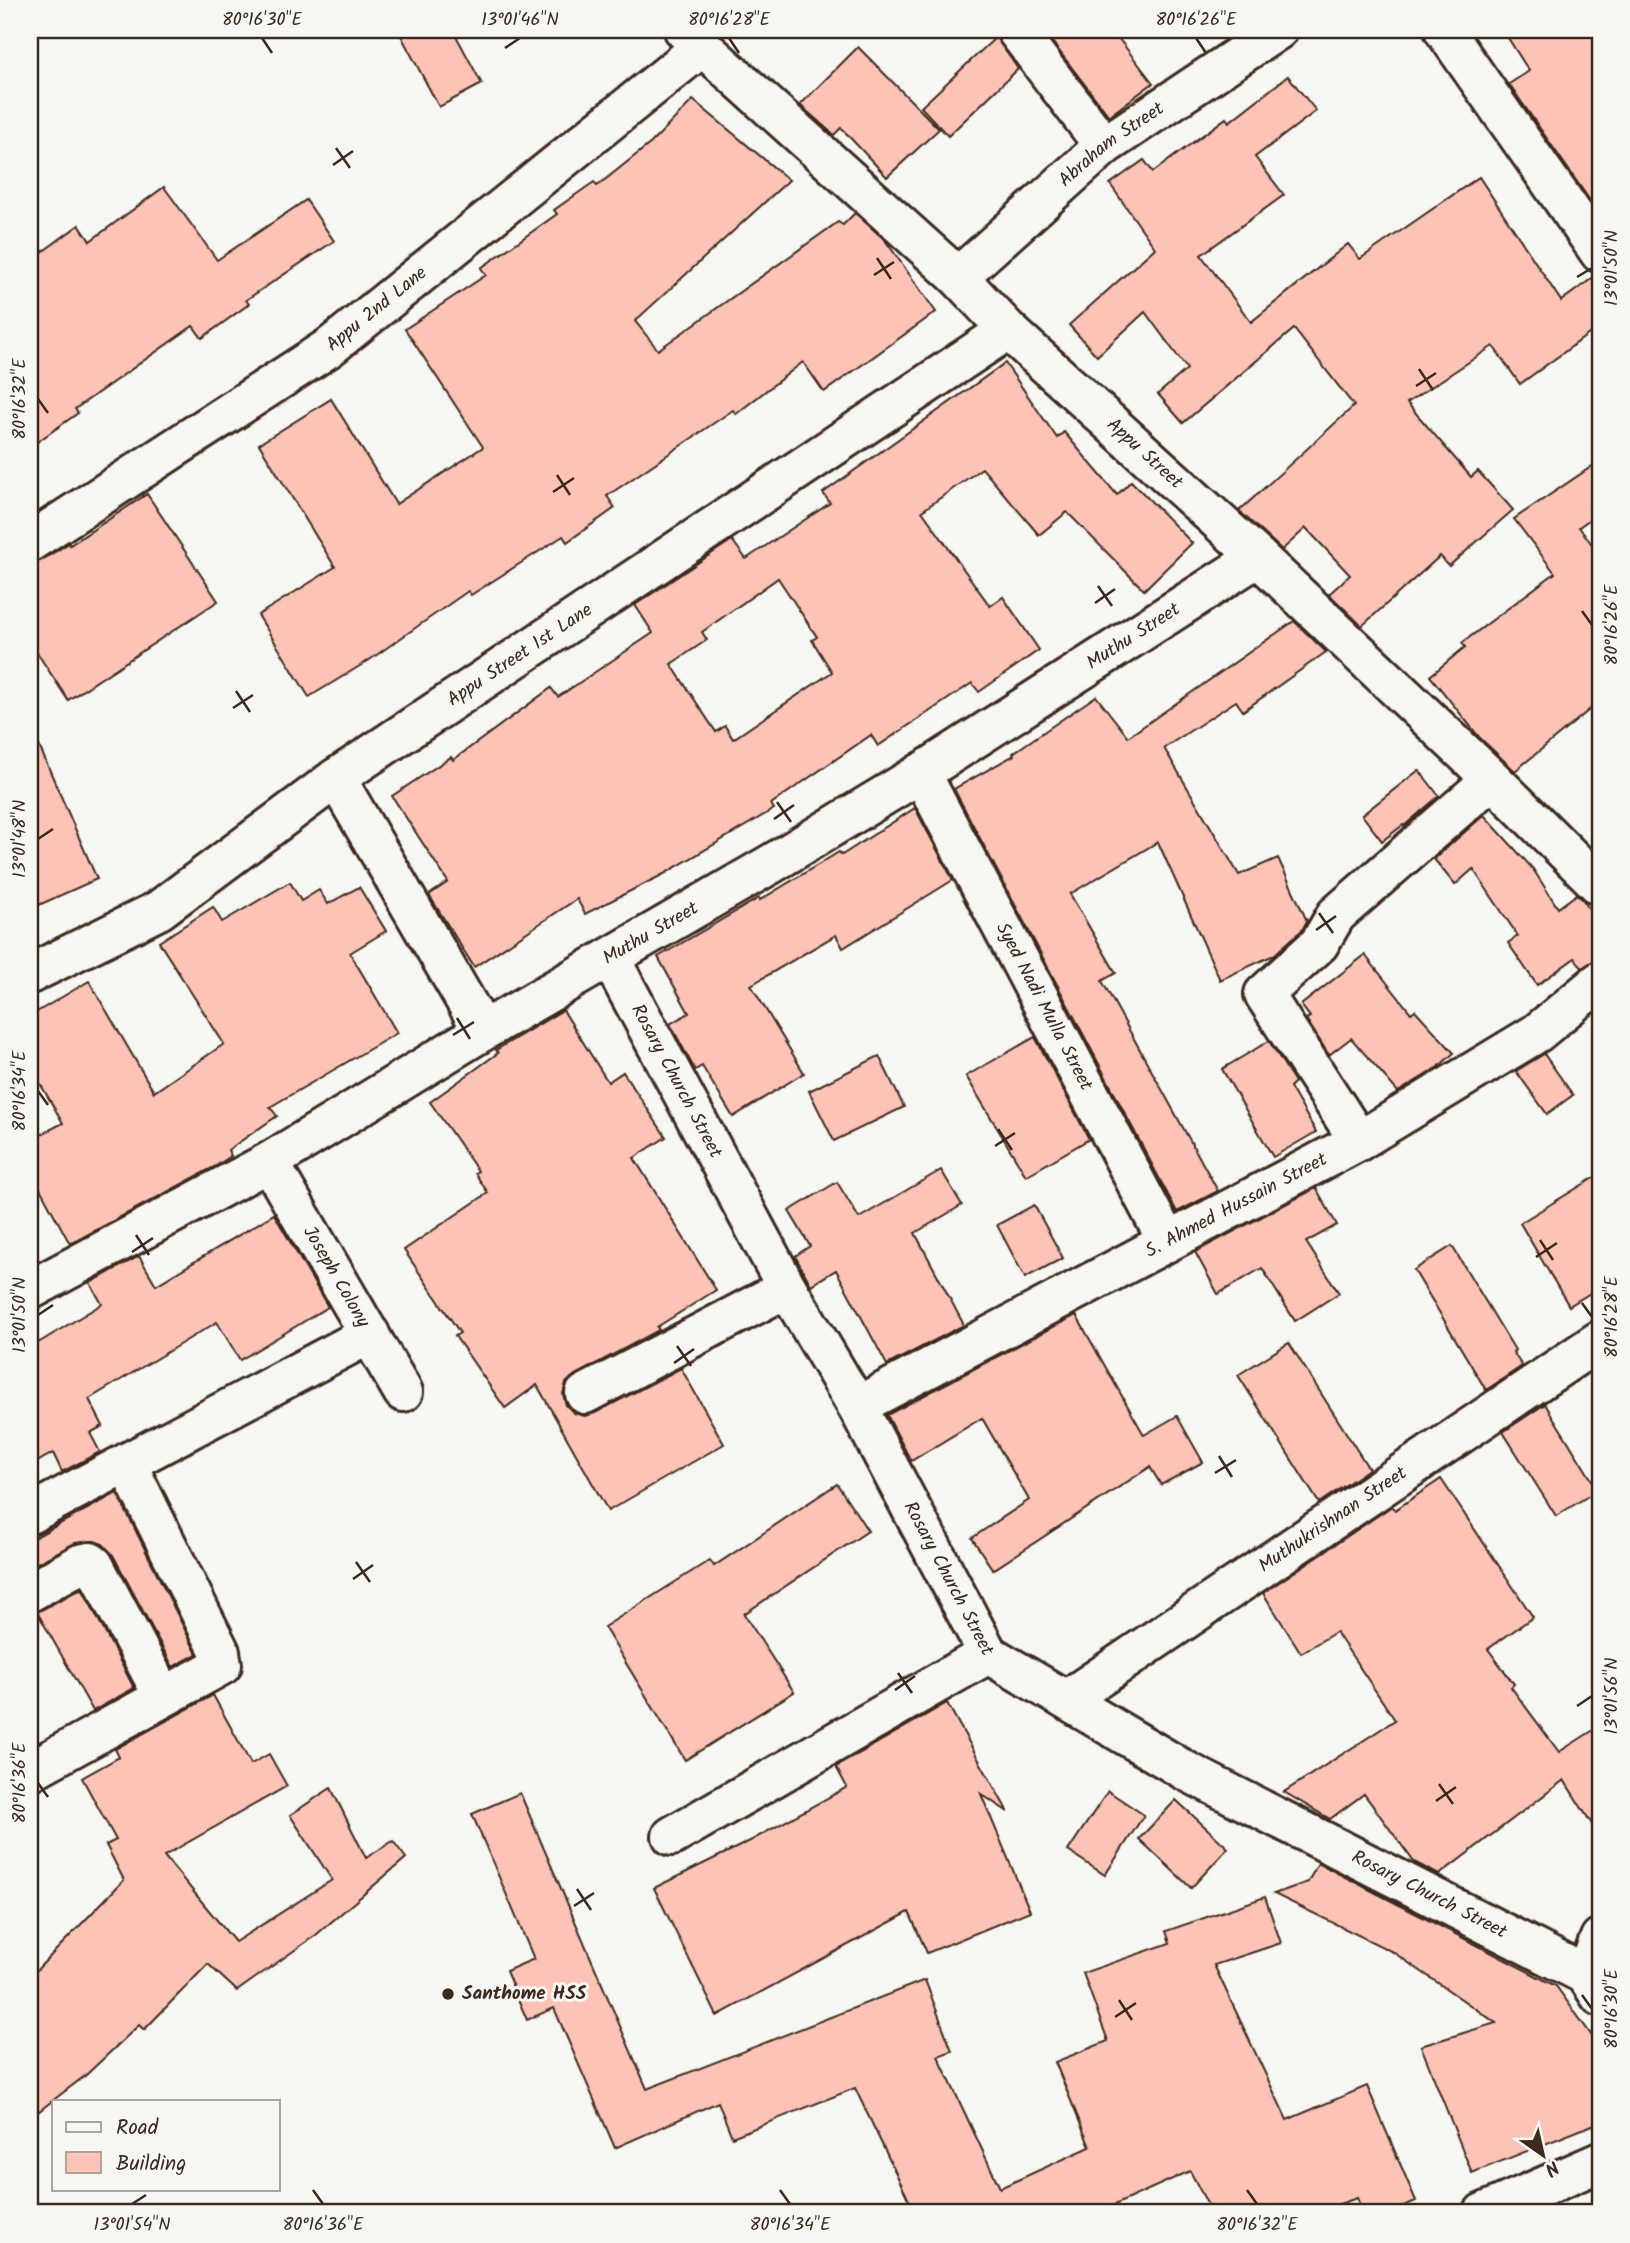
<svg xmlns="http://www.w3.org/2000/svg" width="1630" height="2243" font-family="Kalam,sans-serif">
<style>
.building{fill:#fec3b7;stroke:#3b2a1e;stroke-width:2;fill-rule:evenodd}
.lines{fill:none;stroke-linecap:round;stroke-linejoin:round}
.minor-casing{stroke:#3b2a1e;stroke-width:44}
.minor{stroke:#f6f6f2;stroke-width:38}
.ticks{fill:none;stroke:#3b2a1e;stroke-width:2.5}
.poi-dot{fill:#3b2a1e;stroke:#f6f6f2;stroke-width:2.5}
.labels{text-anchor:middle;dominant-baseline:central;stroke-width:6;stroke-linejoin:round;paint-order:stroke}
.street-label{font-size:19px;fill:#3b2a1e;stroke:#f6f6f2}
.poi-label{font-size:19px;font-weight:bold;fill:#3b2a1e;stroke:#f6f6f2;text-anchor:start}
.neatline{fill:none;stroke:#3b2a1e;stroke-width:2.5}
.ticks-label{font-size:18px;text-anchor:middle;fill:#3b2a1e}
</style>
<rect width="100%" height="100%" fill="#f6f6f2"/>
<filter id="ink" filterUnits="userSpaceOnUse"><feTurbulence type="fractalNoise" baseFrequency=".0143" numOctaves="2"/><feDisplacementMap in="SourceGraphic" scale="14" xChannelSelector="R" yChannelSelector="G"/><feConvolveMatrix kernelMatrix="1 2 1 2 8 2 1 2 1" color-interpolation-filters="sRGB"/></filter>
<g filter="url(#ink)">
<g class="building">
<path d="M398,30H453L482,84L439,107Z"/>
<path d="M1043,30H1112L1153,83L1109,116Z"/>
<path d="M1503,30H1600V215L1509,84L1529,71Z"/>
<path d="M996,37L1018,69L948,136L921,107Z"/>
<path d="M858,47L939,129L887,177L841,128L834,135L800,105Z"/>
<path d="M1288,76L1316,111L1255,157L1284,195L1201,255L1251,322L1348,244L1360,259L1479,177L1561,301L1598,274L1600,275V326L1520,384L1493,346L1407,403L1471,477L1478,471L1513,510L1449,566L1440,556L1362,626L1329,594L1350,575L1306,528L1282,550L1239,511L1354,406L1294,329L1183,423L1158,394L1187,369L1145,312L1097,356L1069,325L1155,248L1110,184L1144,160L1153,172L1226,118L1229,122Z"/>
<path d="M693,100L789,180L635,321L658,350L838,222L843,225L855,213L885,240L936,312L824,392L803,362L736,414L733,410L607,496L615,508L567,542L563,536L471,595L468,591L368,661L309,697L258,615L335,567L259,444L331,399L396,504L483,447L405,329L486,275L481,268L557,214L554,210L594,182L597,186L651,143Z"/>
<path d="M164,187L217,260L306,200L334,241L246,300L249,304L202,338L193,326L75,409L78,413L30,447V261L79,225L90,241Z"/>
<path d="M1005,363L1057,438L1064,432L1117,495L1131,481L1192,543L1144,590L1067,512L1039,535L982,468L922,511L990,606L1003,597L1039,650L979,692L972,683L878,746L871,735L771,804L774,809L664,874L585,914L577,899L474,967L429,895L448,882L392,796L451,757L453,760L551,688L558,697L653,633L635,605L732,540L746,559L830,503L823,493ZM778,578L817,637L812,640L832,672L733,739L725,726L716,732L671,664L707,640L702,632Z"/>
<path d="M1600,461V512L1579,527L1600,555V701L1515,771L1479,737L1430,676L1465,647L1462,643L1555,573L1514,519Z"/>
<path d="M147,494L218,601L68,700L30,642V564L42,560L69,543L70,545Z"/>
<path d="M1294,621L1326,652L1243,711L1236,701L1164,748L1239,875L1278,858L1307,921L1302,930L1274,955L1220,980L1158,842L1070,894L1116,973L1102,981L1218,1191L1177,1212L954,789L1014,755L1013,753L1096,696L1128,737Z"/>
<path d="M30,725L97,879L30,909Z"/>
<path d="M1419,770L1439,796L1404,826L1403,825L1382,841L1362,815Z"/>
<path d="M915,808L953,880L843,948L836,935L751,985L804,1073L733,1117L702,1066L695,1070L670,1024L689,1013L658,957L759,898L760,900L839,852L842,855Z"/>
<path d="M1484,815L1533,869L1558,908L1577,894L1583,900L1600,925V960H1596L1582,968L1575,958L1537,985L1508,943L1518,936L1473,869L1455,885L1434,859Z"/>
<path d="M290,882L301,901L319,890L328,904L359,887L386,931L350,953L397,1033L270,1107L277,1116L228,1150L231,1156L216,1166L70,1244L30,1170V1140L63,1123L30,1066V1016L89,981L154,1092L224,1044L159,942L213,907L222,922Z"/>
<path d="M1365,955L1411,1013L1415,1010L1454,1053L1437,1068L1398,1092L1351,1038L1329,1055L1306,1019L1310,1017L1301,1005Z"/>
<path d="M563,1010L608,1082L623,1072L666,1137L634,1158L716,1290L657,1327L659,1330L575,1375L566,1383L563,1394L566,1405L574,1413L585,1416L595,1413L681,1368L724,1444L608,1511L537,1385L505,1408L455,1336L460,1333L404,1250L488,1193L475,1173L478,1171L430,1102L498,1053L496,1050Z"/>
<path d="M1035,1037L1089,1139L1026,1176L966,1076Z"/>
<path d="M1269,1041L1295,1082L1290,1087L1316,1132L1273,1157L1222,1069Z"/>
<path d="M1544,1054L1573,1095L1547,1114L1516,1071Z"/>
<path d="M879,1056L904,1107L834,1141L809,1091Z"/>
<path d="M941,1170L962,1205L915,1233L964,1325L887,1365L836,1270L811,1285L795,1256L810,1246L789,1211L837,1182L859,1218Z"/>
<path d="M1600,1174V1287L1569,1306L1520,1223Z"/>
<path d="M1316,1188L1337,1225L1306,1242L1339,1293L1295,1321L1262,1268L1218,1294L1195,1252Z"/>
<path d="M1034,1205L1063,1258L1025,1278L997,1225Z"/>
<path d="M274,1214L328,1307L240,1360L217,1322L89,1399L103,1426L90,1433L100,1452L62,1472L53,1453L30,1466V1348L102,1304L90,1283L139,1256L156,1285Z"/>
<path d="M1452,1246L1515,1350L1513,1352L1522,1366L1486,1390L1414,1270Z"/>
<path d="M1076,1315L1144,1435L1177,1416L1203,1462L1161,1485L1150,1467L993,1570L972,1538L1029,1500L982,1418L911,1461L887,1415Z"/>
<path d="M1289,1343L1369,1469L1319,1503L1238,1375Z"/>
<path d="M1545,1404L1598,1490L1556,1516L1503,1432Z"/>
<path d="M1441,1479L1533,1617L1488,1649L1514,1684L1511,1687L1559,1752L1600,1726V1837L1564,1780L1439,1875L1414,1862L1364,1794L1330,1819L1284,1792L1395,1720L1336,1632L1301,1653L1263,1593L1392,1506L1395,1510Z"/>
<path d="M837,1484L868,1531L744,1614L794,1692L685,1760L604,1627L710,1560L714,1566Z"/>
<path d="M117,1493L197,1654L173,1667L113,1555L103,1544L94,1541L75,1543L30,1567V1540Z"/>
<path d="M82,1588L134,1688L93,1711L37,1612Z"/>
<path d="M213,1695L251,1764L269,1754L287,1786L164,1856L235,1942L332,1880L290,1815L331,1788L366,1858L393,1841L406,1858L316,1935L237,1991L208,1964L144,2030L139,2025L86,2075L30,2118V1977L124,1880L106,1845L116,1840L82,1778L119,1757L115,1749Z"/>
<path d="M947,1703L1008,1812L981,1794L1030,1911L927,1953L909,1912L717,2016L654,1888L750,1841L847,1787L836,1767Z"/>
<path d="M1108,1791L1144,1815L1105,1875L1068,1851Z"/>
<path d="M520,1793L647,2089L925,1980L952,2051L938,2056L1000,2188L1090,2147L1055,2062L1108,2041L1083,1973L1170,1943L1166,1931L1265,1897L1281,1943L1214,1965L1287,2120L1367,2086L1416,2201L1386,2213H1363L1357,2198L1313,2213H1212L1190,2171L1097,2213H915L855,2088L732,2137L718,2102L615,2148L554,2008L527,2020L506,1971L534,1959L472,1814Z"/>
<path d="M1176,1800L1228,1848L1191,1888L1139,1839Z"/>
<path d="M1318,1863L1556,1986L1600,2047V2122L1472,2173L1421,2046L1496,2023L1393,1952L1274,1894L1308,1882Z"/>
</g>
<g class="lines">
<defs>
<g id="minor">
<path id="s1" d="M684,30L958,277L1008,330L1258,557L1492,779L1600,886"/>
<path d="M1016,30L1104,146"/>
<path d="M1444,30L1600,253"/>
<path id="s2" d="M958,277L1104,146L1278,30"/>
<path id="s3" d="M30,542L330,347L703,46"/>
<path id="s4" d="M921,773L1167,1241"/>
<path d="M336,778L483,1031"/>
<path id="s5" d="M610,958L787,1288L857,1406L988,1654L1186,1771L1586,1975L1600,1996"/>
<path id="s6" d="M30,974L159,910L336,778L1008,330"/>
<path d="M1359,1141L1264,994L1319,944L1336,915L1492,779"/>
<path id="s7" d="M269,1162L403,1392"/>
<path id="s8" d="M30,1290L269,1162L483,1031L771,864L921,773L1258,557"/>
<path d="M585,1394L787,1288"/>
<path id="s9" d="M857,1406L1359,1141L1537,1033L1600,981"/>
<path d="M30,1514L370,1334"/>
<path d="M30,1592L80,1564L90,1562L94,1565L163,1696"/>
<path id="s10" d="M1066,1700L1600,1340"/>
<path d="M30,1771L222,1665L220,1652L127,1464"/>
<path d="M672,1836L988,1654"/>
<path d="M1586,1975L1600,1938"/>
<path d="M1483,2213L1600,2162"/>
</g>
</defs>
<use href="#minor" class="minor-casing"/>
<use href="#minor" class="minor"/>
</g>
</g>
<path class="ticks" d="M262,38L272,53M729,38L739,53M1196,38L1206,53M505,48L520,38M336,148L350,168M333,165L353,151M877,258L891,279M874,275L894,262M1577,277L1592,268M1419,369L1433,390M1416,386L1436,373M38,399L48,413M557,475L570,495M553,492L574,478M1098,586L1112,606M1095,603L1115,589M1582,611L1592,625M236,691L250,712M233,708L253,695M777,802L791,822M774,819L794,805M38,839L53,829M1319,913L1333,933M1316,930L1336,916M457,1018L470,1039M453,1035L474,1022M38,1091L48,1105M998,1129L1012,1150M995,1146L1015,1133M136,1235L149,1255M1540,1240L1553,1260M132,1252L153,1238M1536,1257L1557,1243M1582,1303L1592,1317M38,1315L53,1305M677,1346L691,1366M674,1363L694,1349M1219,1456L1232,1477M1215,1473L1236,1460M356,1562L370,1582M353,1579L373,1565M898,1673L912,1693M895,1690L915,1676M1577,1706L1592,1696M38,1783L48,1797M1439,1784L1453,1804M1436,1801L1456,1787M577,1889L591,1910M574,1906L594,1893M1582,1995L1592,2009M1119,2000L1132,2020M1115,2017L1136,2003M313,2190L323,2204M780,2190L790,2204M1247,2190L1257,2204M132,2204L146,2195"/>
<circle class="poi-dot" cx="448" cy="1994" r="7"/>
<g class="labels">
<g class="street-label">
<text stroke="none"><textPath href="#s2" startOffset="203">Abraham Street</textPath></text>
<text stroke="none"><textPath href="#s3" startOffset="418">Appu 2nd Lane</textPath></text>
<text stroke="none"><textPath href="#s1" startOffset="626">Appu Street</textPath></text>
<text stroke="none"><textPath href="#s8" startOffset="1283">Muthu Street</textPath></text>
<text stroke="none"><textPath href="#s6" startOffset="586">Appu Street 1st Lane</textPath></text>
<text stroke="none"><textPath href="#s8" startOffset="716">Muthu Street</textPath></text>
<text stroke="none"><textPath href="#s4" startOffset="264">Syed Nadi Mulla Street</textPath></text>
<text stroke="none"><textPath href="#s5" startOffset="140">Rosary Church Street</textPath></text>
<text stroke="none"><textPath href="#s9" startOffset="429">S. Ahmed Hussain Street</textPath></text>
<text stroke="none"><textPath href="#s7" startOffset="133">Joseph Colony</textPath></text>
<text stroke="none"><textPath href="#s10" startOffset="322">Muthukrishnan Street</textPath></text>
<text stroke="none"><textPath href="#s5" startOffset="707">Rosary Church Street</textPath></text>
<text stroke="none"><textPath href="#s5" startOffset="1295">Rosary Church Street</textPath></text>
</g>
<g class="poi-label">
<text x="462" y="1994">Santhome HSS</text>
</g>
</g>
<rect width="1630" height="2243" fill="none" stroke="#f6f6f2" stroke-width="77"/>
<rect x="52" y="2100" width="228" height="91" fill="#f6f6f2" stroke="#aba49d" stroke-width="2"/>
<rect x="66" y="2122" width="35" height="10" fill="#f6f6f2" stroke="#aba49d" stroke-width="2"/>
<text x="116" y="2134" font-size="21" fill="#3b2a1e">Road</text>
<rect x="66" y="2152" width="35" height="21" fill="#fec3b7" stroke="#aba49d" stroke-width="2"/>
<text x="116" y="2170" font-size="21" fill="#3b2a1e">Building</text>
<g transform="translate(1543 2155) rotate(146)" stroke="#f6f6f2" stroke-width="5" paint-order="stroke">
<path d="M0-5L12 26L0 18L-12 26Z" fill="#3b2a1e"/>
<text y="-10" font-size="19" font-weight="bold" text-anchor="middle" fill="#3b2a1e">N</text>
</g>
<rect x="38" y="38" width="1554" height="2166" class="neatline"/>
<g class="ticks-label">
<text x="262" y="25">80°16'30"E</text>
<text x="520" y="25">13°01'46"N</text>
<text x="729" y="25">80°16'28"E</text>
<text x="1196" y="25">80°16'26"E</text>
<text transform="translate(1611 268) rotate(-90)" y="6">13°01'50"N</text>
<text transform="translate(19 399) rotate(-90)" y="6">80°16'32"E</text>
<text transform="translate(1611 625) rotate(-90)" y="6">80°16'26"E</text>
<text transform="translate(19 839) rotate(-90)" y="6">13°01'48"N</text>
<text transform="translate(19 1091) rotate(-90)" y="6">80°16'34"E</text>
<text transform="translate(19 1315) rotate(-90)" y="6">13°01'50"N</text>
<text transform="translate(1611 1317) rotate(-90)" y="6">80°16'28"E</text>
<text transform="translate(1611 1696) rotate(-90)" y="6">13°01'56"N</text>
<text transform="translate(19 1783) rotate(-90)" y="6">80°16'36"E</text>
<text transform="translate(1611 2009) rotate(-90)" y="6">80°16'30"E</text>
<text x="132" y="2230">13°01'54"N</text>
<text x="323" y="2230">80°16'36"E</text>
<text x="790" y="2230">80°16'34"E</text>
<text x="1257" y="2230">80°16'32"E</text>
</g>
</svg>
